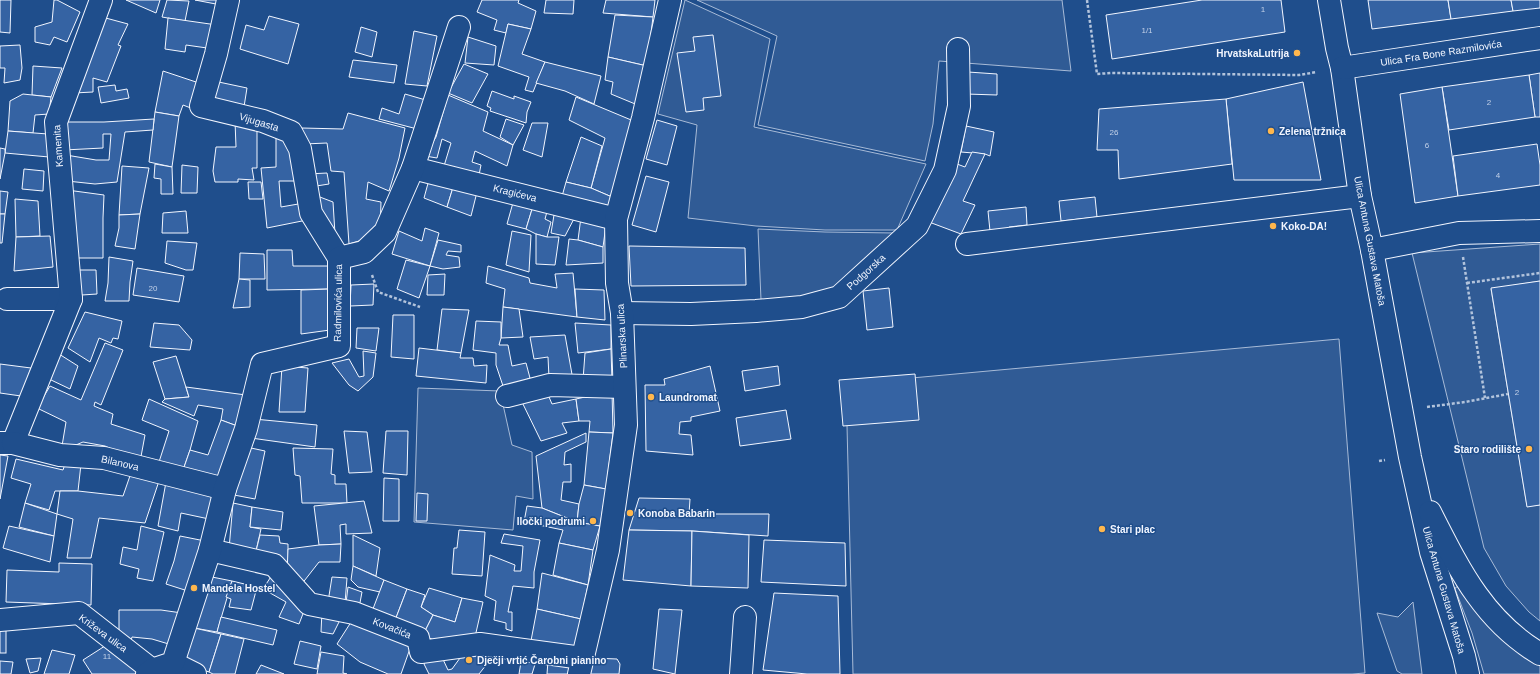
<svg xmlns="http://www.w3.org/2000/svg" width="1540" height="674" font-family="Arial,sans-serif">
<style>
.built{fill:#305b95;stroke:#a8bbd7}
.building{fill:#3563a3;stroke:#f2f6ff}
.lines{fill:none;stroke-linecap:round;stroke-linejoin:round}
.minor-casing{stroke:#f2f6ff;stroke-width:24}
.path{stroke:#b3c4dc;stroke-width:2.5;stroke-dasharray:3 2;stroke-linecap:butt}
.minor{stroke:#1f4e8c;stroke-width:22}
.poi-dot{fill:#ffb74d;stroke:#1f4e8c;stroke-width:1.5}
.labels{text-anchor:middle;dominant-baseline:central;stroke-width:3;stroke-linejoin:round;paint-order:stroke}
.number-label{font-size:8px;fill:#c3d1e8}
.poi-label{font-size:10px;font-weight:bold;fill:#f2f6ff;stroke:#1f4e8c;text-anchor:start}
.street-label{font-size:10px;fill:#f2f6ff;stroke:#1f4e8c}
</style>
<rect width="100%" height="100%" fill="#1f4e8c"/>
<g class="built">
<path d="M685,0L770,39L754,127L926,164L897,230H825L756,226L688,218L697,125L658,114Z"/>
<path d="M697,0H1062L1071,71L939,61L933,124L925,161L758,125L777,36Z"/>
<path d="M758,229L825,232L895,233L824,298L761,300Z"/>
<path d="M1540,244V281L1491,289L1527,506L1540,505V621L1529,612L1506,586L1484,548L1412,253Z"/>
<path d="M1339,339L1365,673L1352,674H853L846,384Z"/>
<path d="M418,388L500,391L512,445L532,452L533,499L516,496L513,530L414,522Z"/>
<path d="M1456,587H1459L1527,655L1540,666V674H1484L1472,633L1455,589Z"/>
<path d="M1413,602L1422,674H1402L1397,671L1377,613L1398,617Z"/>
</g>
<g class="building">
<path d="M0,0H11L10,33L0,32Z"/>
<path d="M54,0H57L80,12L67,42L54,37L50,45L35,42V27L52,22Z"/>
<path d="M126,0H160L156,13Z"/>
<path d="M167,0L189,1L185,21L162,17Z"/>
<path d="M195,0H222L221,5Z"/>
<path d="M482,0H519L518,3L536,11L531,29L508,24L506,33L494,30L497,20L477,12Z"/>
<path d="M546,0H574L573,14L544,13Z"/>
<path d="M606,0H655L653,17L603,13Z"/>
<path d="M1202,0H1281L1285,32L1112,59L1106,15Z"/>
<path d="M1368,0H1448L1451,19L1372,29Z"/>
<path d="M1448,0H1511L1513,11L1451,19Z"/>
<path d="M1511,0H1540V8L1513,11Z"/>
<path d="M615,15L653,17L647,66L608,57Z"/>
<path d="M269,16L299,24L288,64L240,49L246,25L264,30Z"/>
<path d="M102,17L128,24L118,45L121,46L107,82L93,78V92L74,93Z"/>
<path d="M168,18L217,25L214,49L186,45L185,52L165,49Z"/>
<path d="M508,24L531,29L522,54L545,62L533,92L525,90L529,77L498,66Z"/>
<path d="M361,27L377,32L372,57L355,52Z"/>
<path d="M414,31L437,36L427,86L405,84Z"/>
<path d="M713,35L721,96L703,98L704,110L686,112L677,53L695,51L693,37Z"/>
<path d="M468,37L496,46L494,65L465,63Z"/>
<path d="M20,45L22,68L20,80L4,83L5,68H0V46Z"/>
<path d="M608,57L647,66L640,106L611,94L613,82L605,80Z"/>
<path d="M353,60L397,65L394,83L349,77Z"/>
<path d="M545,62L601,76L594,104L565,91L536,83Z"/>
<path d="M464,64L488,74L472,103L448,93Z"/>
<path d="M33,66L62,68L51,97L32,95Z"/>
<path d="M163,71L202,84L196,110L183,105L179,116L155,112Z"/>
<path d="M968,72L997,74V95L966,94Z"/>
<path d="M1540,73V117H1535L1529,75Z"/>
<path d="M1529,75L1535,117L1449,130L1442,87Z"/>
<path d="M214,81L247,88L243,113L207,105Z"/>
<path d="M1303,82L1321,180H1234L1226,99Z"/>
<path d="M115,85L116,91L127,89L129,98L101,103L98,87Z"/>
<path d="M1442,87L1458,196L1415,203L1400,94Z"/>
<path d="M492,91L514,99V96L531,102L527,112L526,123L490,111L491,108L487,106Z"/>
<path d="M23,94L51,97L49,114L35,115L33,133L8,131L10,101Z"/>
<path d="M405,94L429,101L421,130L379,119L382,108L399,114Z"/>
<path d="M448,95L488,112L483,131L513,145L507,166L475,151L472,162L481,165L479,175L444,166L451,143L442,139L437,158L425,156L436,137Z"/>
<path d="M576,97L636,122L612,197L591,188L605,138L569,120Z"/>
<path d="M1226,99L1232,164L1119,179L1118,150H1097L1099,109Z"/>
<path d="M155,112L179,116L172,167L149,162Z"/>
<path d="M348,113L405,128L399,158L389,191L368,182L366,199L381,202L380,231L369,238L349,244L344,172L331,171L327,143L304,144L302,128L343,129Z"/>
<path d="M154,119L153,130L125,132L117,182L95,184L67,181L66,155L96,160H109L111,134H103V148L64,150L65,122H104Z"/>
<path d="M506,119L524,125L513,145L500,137Z"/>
<path d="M657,120L677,126L667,165L646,159Z"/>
<path d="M235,121L257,128V168H252L254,180L238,179V182H215L213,171L216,147H236Z"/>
<path d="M532,123H548L542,157L523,150Z"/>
<path d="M966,126L994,132L990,156L985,154L961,152Z"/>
<path d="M8,131L48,134L49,157L5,153Z"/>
<path d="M276,135L295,146L301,181H279L281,207L304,203L307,220L267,228L261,168L276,167Z"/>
<path d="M581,137L602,146L591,188L566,182Z"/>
<path d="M1537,144L1540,165V185L1458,196L1453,156Z"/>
<path d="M0,148L5,149V153L0,179Z"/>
<path d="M972,152L985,154L963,201L975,205L961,234L929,222L949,161L965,167Z"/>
<path d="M155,164L172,167L173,194H161V179L154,178Z"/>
<path d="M182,165L198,167L197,193H181Z"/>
<path d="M122,166L149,168L140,214L119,215Z"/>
<path d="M24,169L44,171L43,191L22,189Z"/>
<path d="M327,173L329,184L310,187L307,174Z"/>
<path d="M430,176L454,184L447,207L424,198Z"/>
<path d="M646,176L669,182L656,232L632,225Z"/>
<path d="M248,182H261L263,199H249Z"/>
<path d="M566,182L591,188L612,197L606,215L561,200Z"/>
<path d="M454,184L477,192L471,216L447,207Z"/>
<path d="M67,190L104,195L103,218V258H75Z"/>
<path d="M0,191L8,192L5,214H0Z"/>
<path d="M312,194L333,202L335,234Z"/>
<path d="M1095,197L1097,217L1061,221L1059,201Z"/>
<path d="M15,199L38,201L40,236L16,237Z"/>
<path d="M514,199L533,206L526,229L507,224Z"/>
<path d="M533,206L548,208L545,219L551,222L547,237L536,234L526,229Z"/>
<path d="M1026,207L1027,225L1009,227L1010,239L991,241L988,211Z"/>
<path d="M555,209L576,215L565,236L551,233Z"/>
<path d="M186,211L188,233H162L163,213Z"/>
<path d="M0,214H5L2,243H0Z"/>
<path d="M140,214L135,249L115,246L119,228V215Z"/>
<path d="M581,217L606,225L603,247L578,240Z"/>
<path d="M425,228L439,233L430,266L392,254L399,231L422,241Z"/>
<path d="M512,231L531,235L529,272L506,265Z"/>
<path d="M536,234L547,237H559L555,265L536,264Z"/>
<path d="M50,236L53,267L14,271L16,237Z"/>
<path d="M569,239L578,240L603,247V263L566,265Z"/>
<path d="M438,240L461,245V252L448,251L446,255L459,257L460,267L443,269L430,266Z"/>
<path d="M167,241L197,243L193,270H186L165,263Z"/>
<path d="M629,246L745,248L746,285L631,286Z"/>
<path d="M267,250H292L293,266H330V289L267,290Z"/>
<path d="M240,253L264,254L265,279H239Z"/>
<path d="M109,257L133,261L130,282L129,301H105L108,283Z"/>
<path d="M406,260L430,266L419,298L397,289Z"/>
<path d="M488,266L529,278L530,283L557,288L555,274L573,273L577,317L503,307L505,289L486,283Z"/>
<path d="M137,268L184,276L179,302L133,295Z"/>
<path d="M78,270H96L97,294L82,295L79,291Z"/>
<path d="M445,274L444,295H427L428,275Z"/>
<path d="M239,279L250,280V307L233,308Z"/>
<path d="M1540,281V505L1527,507L1491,288Z"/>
<path d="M374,284L373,305L350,306L351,285Z"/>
<path d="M889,288L893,327L867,330L863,291Z"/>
<path d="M330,289V330L301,334V290Z"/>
<path d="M575,289L604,290L605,320L577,317Z"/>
<path d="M503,307L519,309L523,337L501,338Z"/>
<path d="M442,309L469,310L461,353L437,350Z"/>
<path d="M85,312L122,321L118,339L113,338L111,343L99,338L90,362L68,348Z"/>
<path d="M393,315H414V359L391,357Z"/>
<path d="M476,321L501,322V338L499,345H508L512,366L526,363L530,378L504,389L496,365V353L473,350Z"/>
<path d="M154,323L179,325L192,340L190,350L150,347Z"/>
<path d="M575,323L611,325V349L578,353Z"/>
<path d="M357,328H379L376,351L356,348Z"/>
<path d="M565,335L573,380L549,378L548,357L534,359L530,337Z"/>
<path d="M105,343L123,350L101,405L95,402L94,406L113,414L111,424L145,435L140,462L105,446L83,442L64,450L62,446L66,422L37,408L50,386L81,400Z"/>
<path d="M419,348L461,353L460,358H473L474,366L487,365L486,383L416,376Z"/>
<path d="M611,349L612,382L583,380L585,353Z"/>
<path d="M363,351L376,353L373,377L358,391L349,385L332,363L349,359L359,377L364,376Z"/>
<path d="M59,354L78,366L70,389L49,379Z"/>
<path d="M176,356L189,397L165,399L153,362Z"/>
<path d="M0,364L31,368L21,396L0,393Z"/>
<path d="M282,366L308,368L305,412H279Z"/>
<path d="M710,366L720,411L691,417V421L680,422L679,434L691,435L693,455L646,451L645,385H665L664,379Z"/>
<path d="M778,366L780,385L745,391L742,371Z"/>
<path d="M915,374L919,420L843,426L839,380Z"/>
<path d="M186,387L246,395L240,427L221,420L223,409L198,405L194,416L162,402L165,399L189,397Z"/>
<path d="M546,390L552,404L576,399L579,421L562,423L567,433L541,441L520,398Z"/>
<path d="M612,391L613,433L589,432L590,421H579L576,399Z"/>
<path d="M149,399L198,421L190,450L182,473L158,465L169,431L142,420Z"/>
<path d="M786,410L791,439L740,446L736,418Z"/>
<path d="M254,419L317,425L315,447L251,438Z"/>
<path d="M221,420L240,427L219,480L182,473L190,450L208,455Z"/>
<path d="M344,431L367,432L372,472L349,473Z"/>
<path d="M386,431H408L407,475L383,473Z"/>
<path d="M589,432L613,433L606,489L584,485Z"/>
<path d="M586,433V442L565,452L564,465L571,464V482H563L561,500L579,504L577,522L542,508L536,456Z"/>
<path d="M251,448L265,451L255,499L234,495Z"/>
<path d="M293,448L333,449L331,474L335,475V484H346L347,503H302L300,476L295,475Z"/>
<path d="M0,455L8,456L0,499Z"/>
<path d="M16,459L63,470L66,461L81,464L78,491H55L49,510L25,503L31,484L11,478Z"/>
<path d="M132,470L160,478L145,523L99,518L91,558H67L73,519L57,514L60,491H78L123,496Z"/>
<path d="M384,478L399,479V521H383Z"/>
<path d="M166,482L216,494L209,519L181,513L178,531L158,526Z"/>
<path d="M584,485L606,489L600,526L577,522L579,504Z"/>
<path d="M417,493L428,494L427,521H416Z"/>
<path d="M639,498L690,499L689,514H769L768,536L692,531L629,530Z"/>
<path d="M364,501L372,533L346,534V524L340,525L341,544L319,545L314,506Z"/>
<path d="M25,503L57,514L54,536L19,527Z"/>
<path d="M233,503L252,507L250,527L261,529L256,551L229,549Z"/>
<path d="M527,506L542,508L577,522L600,526L593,550L559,543L563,530L524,522Z"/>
<path d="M252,507L283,512L281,530L250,527Z"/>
<path d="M9,526L54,536L50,562L3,548Z"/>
<path d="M141,526L164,532L153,581L137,578L139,569L120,564L123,547L137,550Z"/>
<path d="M459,530L485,532L482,576L452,574L454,548H457Z"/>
<path d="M629,530L692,531L691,586L623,580Z"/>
<path d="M692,531L749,535L748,588L691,586Z"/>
<path d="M504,534L540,540L534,572V588L513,586L508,612H512V631L506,629V623L494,620L496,601L485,596L490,555L515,565L514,571H521L523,546L501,543Z"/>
<path d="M260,535L279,536L280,543L288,544V571L256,551Z"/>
<path d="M353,535L380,548L376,576L353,566Z"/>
<path d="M180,536L205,541L191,592L166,584L174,561Z"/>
<path d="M764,540L845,543L846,586L761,582Z"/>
<path d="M559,543L593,550L588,585L553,575Z"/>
<path d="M341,544L340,562H319L301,585L287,574L288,549L319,545Z"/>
<path d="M59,563L92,564L91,605L6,602L7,570L59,572Z"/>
<path d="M353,566L384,580L380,592L358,587L351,580Z"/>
<path d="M542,573L588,585L581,619L537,609Z"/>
<path d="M272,575L306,606L299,624L279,617L286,602L263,589Z"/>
<path d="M207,576L232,581L217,632L194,628Z"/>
<path d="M332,577L347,578L345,603L328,602Z"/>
<path d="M384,580L407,589L394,623L371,614Z"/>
<path d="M232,581L257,587L251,610L229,607L231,599L226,597Z"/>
<path d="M348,587L362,592L359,608L346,603Z"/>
<path d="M429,588L462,598L455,622L433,615L421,607Z"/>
<path d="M407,589L425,595L421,607L433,615L423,635L394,623Z"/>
<path d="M774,593L838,596L840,674H807L763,670Z"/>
<path d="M462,598L483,602L475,637L438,642L423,635L433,615L455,622Z"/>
<path d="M537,609L581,619L576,653L530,646Z"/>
<path d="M659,609L682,610L675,674L653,669Z"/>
<path d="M119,610H161L182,613L172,645L152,639L132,637L129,648L119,639Z"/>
<path d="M322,611L341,618L333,634L321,632Z"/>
<path d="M221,617L277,630L273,645L217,632Z"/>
<path d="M353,619L412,643L401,674H388L360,662L337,644Z"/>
<path d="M194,628L221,634L209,672L183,663Z"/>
<rect x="0" y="629" width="6" height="24"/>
<path d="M221,634L244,639L235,674H213L209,672Z"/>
<path d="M300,641L321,646L317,669L294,664Z"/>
<path d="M108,644L136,665L138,674H92L83,660Z"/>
<path d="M468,647L494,655L479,674H429L424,664L427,655L440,653L448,670L452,669Z"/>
<path d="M52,650L75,655L69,674H44Z"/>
<path d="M321,652L344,656L343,673L347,674H317Z"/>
<path d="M41,658L38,671L30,673L26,659Z"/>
<path d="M592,658L617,659L620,664L619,674H589Z"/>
<path d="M0,661L13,662L11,674H0Z"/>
<path d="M536,661L532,674H519L521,662Z"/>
<path d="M548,661L574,663L573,674H547Z"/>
<path d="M261,665L284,674H256Z"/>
</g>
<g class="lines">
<defs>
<g id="minor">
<path d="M228,0L216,54L201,106L263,121L291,132L300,149L311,213L339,258"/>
<path d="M1329,0L1337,48L1342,68L1360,196L1372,250L1410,457L1431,552L1464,656L1468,674"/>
<path d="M1342,68L1540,38"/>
<path d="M413,168L616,219"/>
<path d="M967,244L1360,196"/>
<path d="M1372,250L1459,233L1540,231"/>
<path d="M7,299H71"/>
<path d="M622,313L691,314L756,311L802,307L839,297L917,226L945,170L959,106L958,49"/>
<path d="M507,396L550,385L624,387"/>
<path d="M0,443H13L71,299L56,122L101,0"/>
<path d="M13,443L60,455L104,458L225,489"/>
<path d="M1430,512C1459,569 1483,620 1540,654"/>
<path d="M210,550L274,565L309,604L354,613L418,638L421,652L480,644L582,658"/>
<path d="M0,620L79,613L152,670"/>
<path d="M173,663L195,674"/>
<path d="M147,674L152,670L173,663L210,550L225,489L246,429L262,364L339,346V258L364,252L385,232L413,168L459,27"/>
<path d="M579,674L608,550L626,425L622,313L617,283L616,219L643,118L670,0"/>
<path d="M741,674L745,617"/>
</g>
</defs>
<use href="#minor" class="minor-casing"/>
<g class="path">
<path d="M1087,0L1097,74L1111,73L1299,75L1317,72"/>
<path d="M1463,257L1485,398"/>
<path d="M372,275L378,292L420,307"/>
<path d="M1467,283L1540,273"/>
<path d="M1427,407L1465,402L1508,394"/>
<path d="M1379,461L1385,460"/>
</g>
<use href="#minor" class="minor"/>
</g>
<g class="poi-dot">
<circle cx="1297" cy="53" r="4"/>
<circle cx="1271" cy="131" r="4"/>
<circle cx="1273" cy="226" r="4"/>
<circle cx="651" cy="397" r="4"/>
<circle cx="1529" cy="449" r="4"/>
<circle cx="630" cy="513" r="4"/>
<circle cx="593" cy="521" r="4"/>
<circle cx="1102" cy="529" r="4"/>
<circle cx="194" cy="588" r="4"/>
<circle cx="469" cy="660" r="4"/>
</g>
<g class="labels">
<g class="number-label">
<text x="1263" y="9">1</text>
<text x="1147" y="30">1/1</text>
<text x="1489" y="102">2</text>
<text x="1114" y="132">26</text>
<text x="1427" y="145">6</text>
<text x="1498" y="175">4</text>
<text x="153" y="288">20</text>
<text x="1517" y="392">2</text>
<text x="107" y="656">11</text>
</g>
<g class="poi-label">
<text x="1289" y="53" text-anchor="end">HrvatskaLutrija</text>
<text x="1279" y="131">Zelena tržnica</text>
<text x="1281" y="226">Koko-DA!</text>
<text x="659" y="397">Laundromat</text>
<text x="1521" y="449" text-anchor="end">Staro rodilište</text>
<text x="638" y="513">Konoba Babarin</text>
<text x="585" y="521" text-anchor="end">Iločki podrumi</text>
<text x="1110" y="529">Stari plac</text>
<text x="202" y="588">Mandela Hostel</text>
<text x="477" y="660">Dječji vrtić Čarobni pianino</text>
</g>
<g class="street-label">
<text transform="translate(1441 53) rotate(-9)">Ulica Fra Bone Razmilovića</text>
<text transform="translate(259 122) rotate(17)">Vijugasta</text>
<text transform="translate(58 146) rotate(-94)">Kamenita</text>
<text transform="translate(515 193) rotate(14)">Kragićeva</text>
<text transform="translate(1370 241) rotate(79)">Ulica Antuna Gustava Matoša</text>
<text transform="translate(866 272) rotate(-42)">Podgorska</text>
<text transform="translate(338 303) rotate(-89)">Radmilovića ulica</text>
<text transform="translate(622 336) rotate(-93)">Plinarska ulica</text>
<text transform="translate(120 463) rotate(13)">Bilanova</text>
<text transform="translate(1444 590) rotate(74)">Ulica Antuna Gustava Matoša</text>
<text transform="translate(392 628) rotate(22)">Kovačića</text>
<text transform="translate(103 633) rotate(36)">Križeva ulica</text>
</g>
</g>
</svg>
